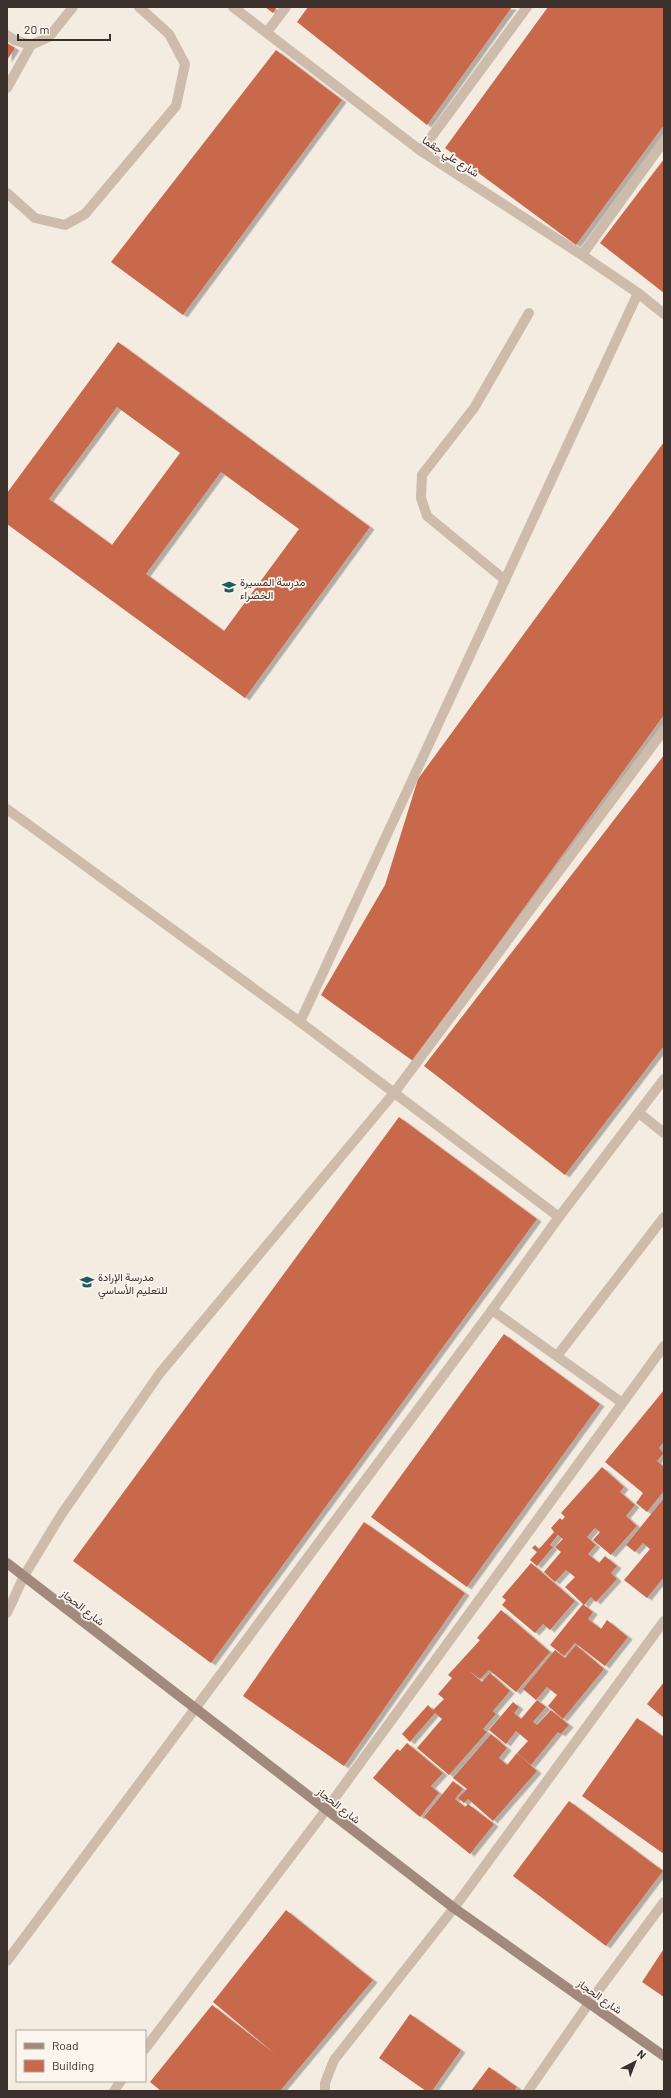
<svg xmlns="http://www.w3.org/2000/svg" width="671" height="2098" font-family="Barlow,Vazirmatn,sans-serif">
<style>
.building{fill:#c8694b;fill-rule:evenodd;filter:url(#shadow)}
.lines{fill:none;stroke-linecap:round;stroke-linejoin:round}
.lane{stroke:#cdbbac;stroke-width:10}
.street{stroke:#cdbbac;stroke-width:10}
.secondary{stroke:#a18a7d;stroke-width:10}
.labels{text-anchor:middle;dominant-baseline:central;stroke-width:3.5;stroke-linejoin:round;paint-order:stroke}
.street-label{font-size:11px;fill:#3b302b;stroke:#fbf5ee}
.poi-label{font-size:11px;fill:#3b302b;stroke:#fbf5ee;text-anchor:start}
</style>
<defs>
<filter id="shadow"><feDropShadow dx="4.5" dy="2.5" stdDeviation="0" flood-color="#0004"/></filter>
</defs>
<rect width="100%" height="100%" fill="#f4ebe1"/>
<g class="building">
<path d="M265,7H277L273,13Z"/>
<path d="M308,7H512L427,125L297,22Z"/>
<path d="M548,7H664V125L576,245L445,148Z"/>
<path d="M7,43L15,48L7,60Z"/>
<path d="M276,50L342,100L183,315L111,262Z"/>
<path d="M664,159V293L600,243Z"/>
<path d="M118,342L370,527L245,698L7,524V493ZM117,407L180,453L112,545L49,499ZM221,472L299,529L224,631L146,574Z"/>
<path d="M664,442V715L413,1061L321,995L385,885L418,779Z"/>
<path d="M664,755V1046L565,1175L424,1066Z"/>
<path d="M399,1117L537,1219L211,1663L73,1561Z"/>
<path d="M504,1334L600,1404L467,1587L371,1517Z"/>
<path d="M664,1390V1442L659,1448L664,1453L657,1461L664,1467V1491L647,1512L636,1503L643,1493L605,1462Z"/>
<path d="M602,1467L624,1487L620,1492L635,1505L626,1516L637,1526L611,1555L593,1540L600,1532L595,1528L587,1537L596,1545L588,1554L599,1563L605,1556L617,1566L611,1573L617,1579L596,1602L591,1597L584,1605L593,1612L588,1619L601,1629L607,1620L628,1637L605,1666L575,1643L564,1656L550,1645L583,1604L565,1587L575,1577L566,1570L555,1582L544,1572L561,1552L555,1547L563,1539L558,1535L550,1545L553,1547L537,1566L530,1560L537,1552L532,1548L535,1545L539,1549L554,1532L551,1528L560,1518L562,1520L565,1517L561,1513Z"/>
<path d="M664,1498V1577L647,1598L624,1580L650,1549L643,1543L635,1552L626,1545Z"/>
<path d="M364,1522L465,1593L344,1766L243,1696Z"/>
<path d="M531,1563L575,1601L550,1630L543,1624L535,1633L502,1605L506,1600L502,1597Z"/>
<path d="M501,1610L550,1652L516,1692L489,1670L480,1679L468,1670L482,1682L490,1673L510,1691L493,1711L496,1714L483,1729L487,1732L449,1775L417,1748L442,1719L435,1713L410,1742L402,1734L428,1705L433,1710L444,1699L438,1694L452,1678L448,1675L480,1640L477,1638Z"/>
<path d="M576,1645L604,1669L563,1719L548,1706L557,1695L547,1687L536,1700L523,1689L555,1650L565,1658Z"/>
<path d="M664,1682V1718L647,1704Z"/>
<path d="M537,1700L546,1707L533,1722L537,1725L551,1710L569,1725L561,1734L558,1732L531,1765L517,1753L528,1741L516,1731L506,1744L489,1730L513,1702L519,1707L514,1713L521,1719Z"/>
<path d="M637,1718L664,1737V1854L582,1796Z"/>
<path d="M491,1734L507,1748L499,1758L507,1765L517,1753L537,1771L493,1821L468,1799L464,1803L458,1798L467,1789L453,1778Z"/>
<path d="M407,1743L443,1773L431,1786L439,1793L420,1817L373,1778L397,1749L400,1751Z"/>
<path d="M453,1781L463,1789L455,1799L465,1807L468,1804L494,1824L470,1854L424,1817Z"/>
<path d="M569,1801L663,1871L606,1946L513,1876Z"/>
<path d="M286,1910L373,1980L280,2091H161L150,2082L212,2005L275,2054L213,2002Z"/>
<path d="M663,1950L664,1951V1997L642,1982Z"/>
<path d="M410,2014L461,2050L432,2091H426L379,2058Z"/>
<path d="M489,2067L517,2087L514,2091H471Z"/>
</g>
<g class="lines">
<g class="lane">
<path d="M7,88L31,45"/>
<path d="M7,193L35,218L65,225L85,214L176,106L185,64L169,34L139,7"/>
<path d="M505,580L427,516L421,498L422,475L474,408L529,313"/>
<path d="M557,1356L664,1217"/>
</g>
<g class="street">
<path d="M233,7L421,151L582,255L638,293L664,314"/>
<path d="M267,32L286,7"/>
<path d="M7,35L14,40L31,45L49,37L73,7"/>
<path d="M421,151L527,7"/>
<path d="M582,255L664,141"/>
<path d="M7,809L300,1022L559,1217"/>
<path d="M300,1022L638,293"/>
<path d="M639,1113L664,1133"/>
<path d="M492,1310L621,1402"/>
<path d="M7,1613L24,1576L61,1515L160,1373L394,1093L664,730"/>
<path d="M7,1961L492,1310L559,1217L664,1079"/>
<path d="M145,2049L326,1810L664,1346"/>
<path d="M114,2091L121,2081"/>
<path d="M325,2091V2083L334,2060L454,1908L664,1621"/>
<path d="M528,2091L589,2003L664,1902"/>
</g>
<path class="secondary" d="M7,1563L454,1908L664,2056"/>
</g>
<defs>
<symbol id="school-bare" viewBox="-9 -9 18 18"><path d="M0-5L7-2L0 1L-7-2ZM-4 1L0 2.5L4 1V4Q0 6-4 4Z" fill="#1f5a5e" stroke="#fbf5ee" stroke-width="2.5" paint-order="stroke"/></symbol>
</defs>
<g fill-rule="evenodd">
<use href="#school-bare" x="219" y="577" width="20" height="20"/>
<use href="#school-bare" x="77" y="1272" width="20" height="20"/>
</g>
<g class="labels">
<g class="street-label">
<text transform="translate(451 156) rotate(33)">شارع علي جقما</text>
<text transform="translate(83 1607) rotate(38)">شارع الحجاز</text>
<text transform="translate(339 1805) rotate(38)">شارع الحجاز</text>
<text transform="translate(600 1996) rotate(35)">شارع الحجاز</text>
</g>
<g class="poi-label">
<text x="240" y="581">مدرسة المسيرة<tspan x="240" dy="13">الخضراء</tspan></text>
<text x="98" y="1276">مدرسة الإرادة<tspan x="98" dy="13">للتعليم الأساسي</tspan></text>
</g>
</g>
<rect width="671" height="2098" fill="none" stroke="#3b302b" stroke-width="16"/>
<rect x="16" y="2030" width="130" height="52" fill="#fbf5ee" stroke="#aea6a0"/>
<rect x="24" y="2043" width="20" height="6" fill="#a18a7d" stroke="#aea6a0"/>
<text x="52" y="2050" font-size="12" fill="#3b302b">Road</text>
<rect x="24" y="2060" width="20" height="12" fill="#c8694b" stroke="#aea6a0"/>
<text x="52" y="2070" font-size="12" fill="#3b302b">Building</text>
<g transform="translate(635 2062) rotate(42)" stroke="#fbf5ee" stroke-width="3" paint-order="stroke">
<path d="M0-3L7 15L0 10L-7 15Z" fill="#3b302b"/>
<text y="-6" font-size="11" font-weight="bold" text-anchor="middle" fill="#3b302b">N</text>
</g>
<path d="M18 34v6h92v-6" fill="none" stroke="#3b302b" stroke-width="2"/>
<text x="24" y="34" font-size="12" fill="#3b302b" stroke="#fbf5ee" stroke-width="3" paint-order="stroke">20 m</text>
</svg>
